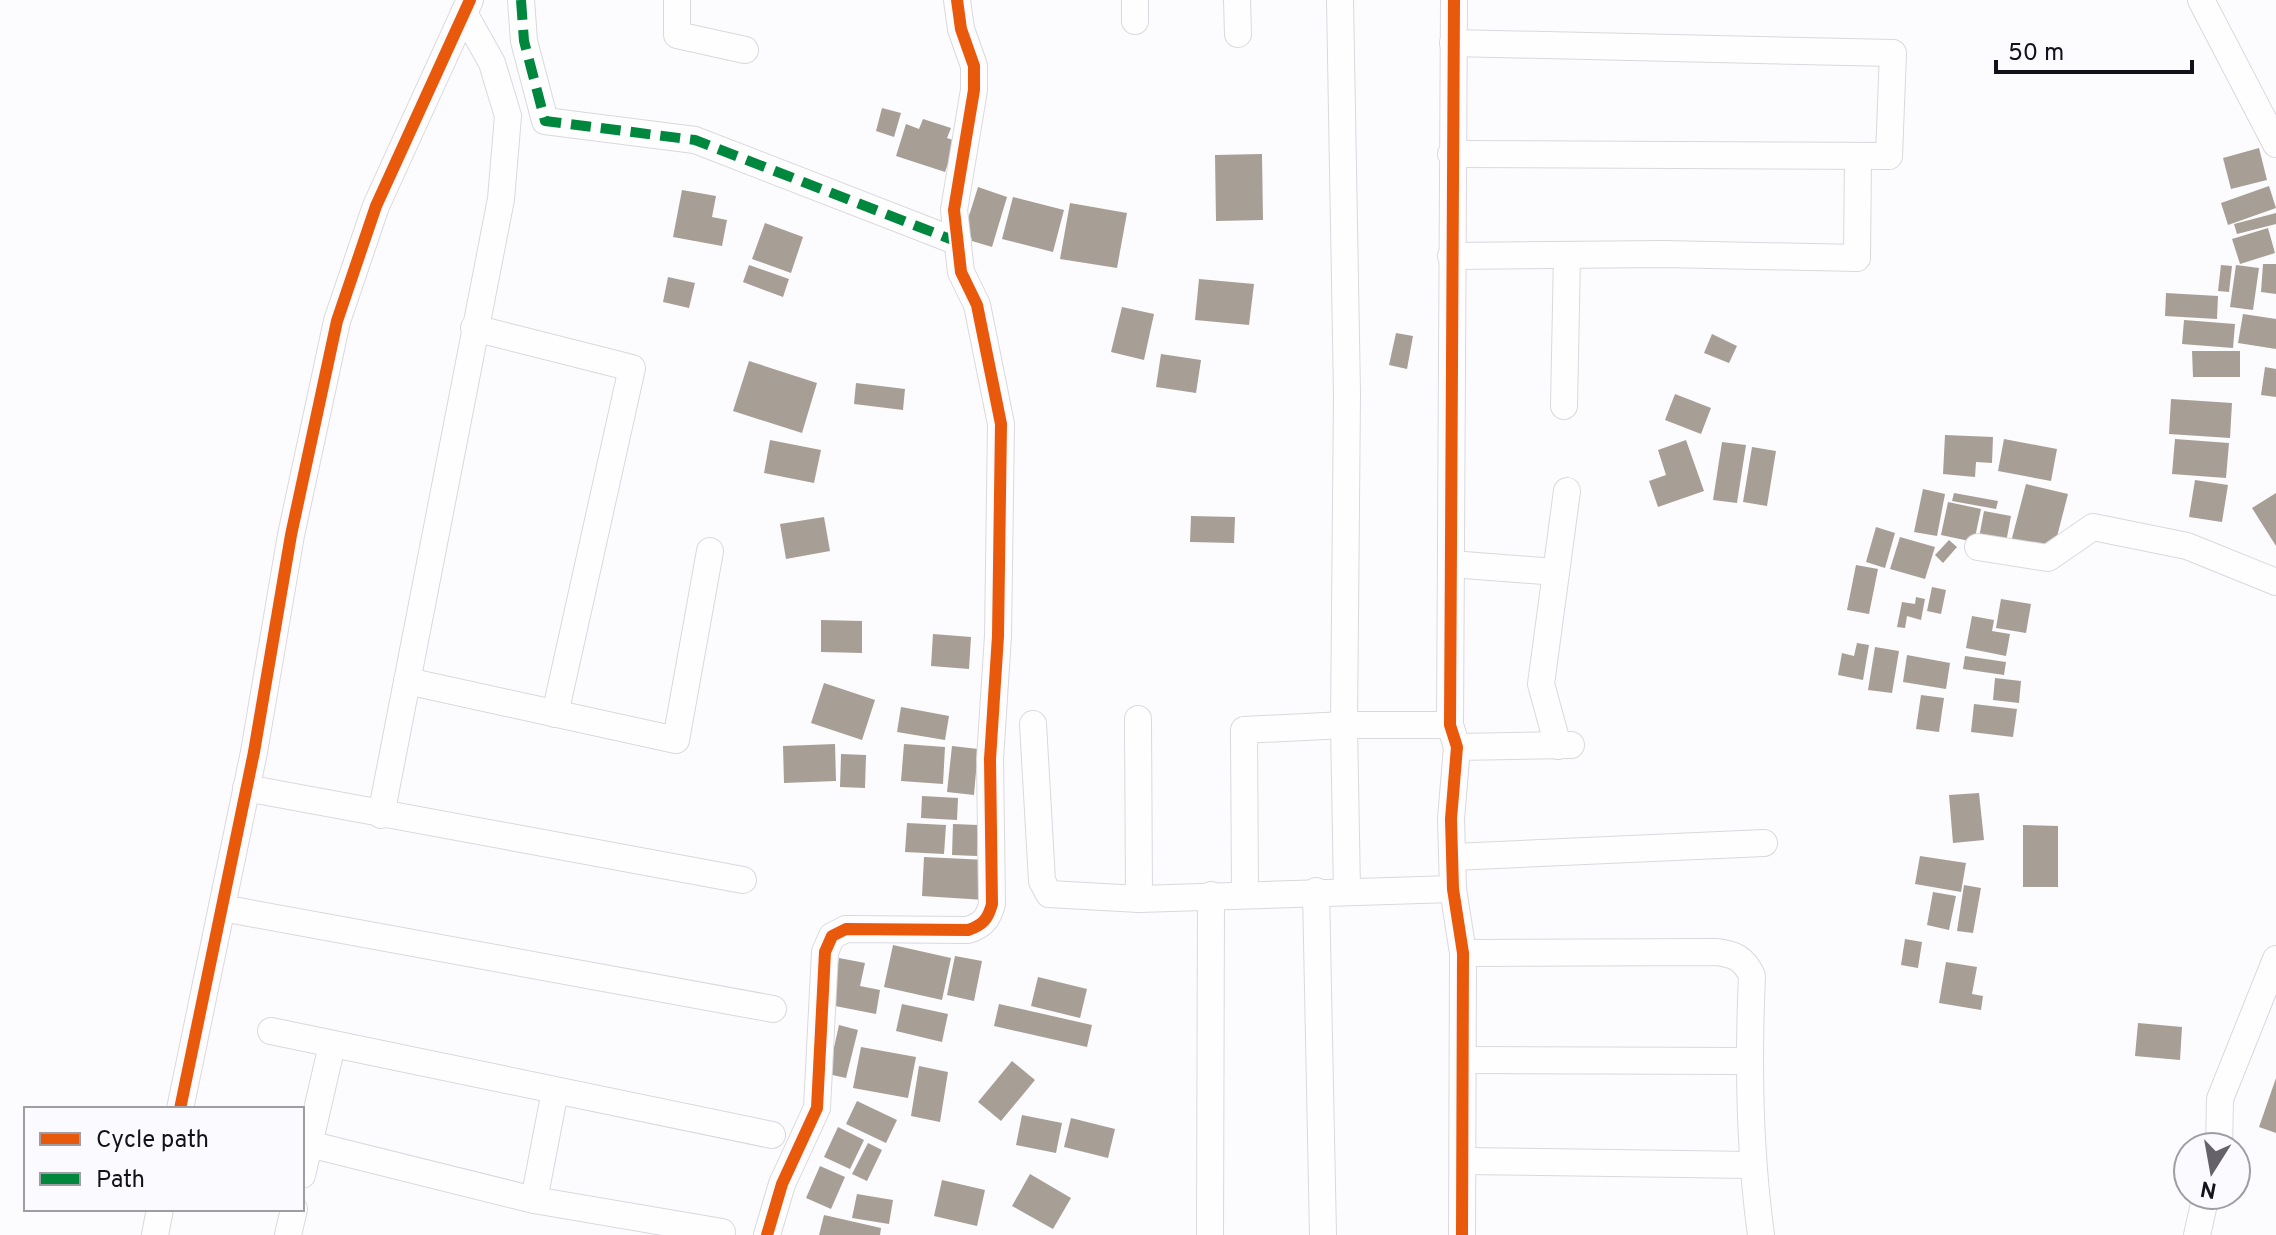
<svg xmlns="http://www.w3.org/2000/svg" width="2276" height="1235" font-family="Overpass,sans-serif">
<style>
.building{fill:#a79f95}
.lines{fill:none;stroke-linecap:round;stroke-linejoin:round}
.minor-casing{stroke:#dad8de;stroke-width:28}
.minor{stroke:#fffeff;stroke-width:26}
.quiet{stroke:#00873e;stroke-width:10;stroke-dasharray:20 10;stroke-linecap:butt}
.cycleway-casing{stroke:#fbfaff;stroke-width:17}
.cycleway{stroke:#e8590c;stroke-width:12}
</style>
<rect width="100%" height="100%" fill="#fcfbfe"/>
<g class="building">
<path d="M882,108L901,113L894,137L876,131Z"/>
<path d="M923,119L951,128L947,138L956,141L945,172L896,156L906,124L919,129Z"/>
<path d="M2259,148L2267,180L2231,189L2223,158Z"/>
<path d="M1262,154L1263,220L1216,221L1215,155Z"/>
<path d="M2269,186L2276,208L2228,225L2221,203Z"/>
<path d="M978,187L1007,197L992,247L962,238Z"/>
<path d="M682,190L716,196L712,217L727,220L722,246L673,237Z"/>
<path d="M1013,197L1064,210L1053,252L1002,239Z"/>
<path d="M1070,203L1127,213L1117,268L1060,259Z"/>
<path d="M2276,213V224L2237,234L2234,224Z"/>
<path d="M765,223L803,237L791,273L752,259Z"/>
<path d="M2268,228L2275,253L2240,264L2232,239Z"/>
<path d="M2263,264H2276V294L2261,292Z"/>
<path d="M749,265L789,279L783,297L743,282Z"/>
<path d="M2221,265L2232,266L2229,292L2218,291Z"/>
<path d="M2236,265L2259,268L2253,310L2230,307Z"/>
<path d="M668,277L695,283L689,308L663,302Z"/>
<path d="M1199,279L1254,284L1249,325L1195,320Z"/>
<path d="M2166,293L2218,296L2217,319L2165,316Z"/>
<path d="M1122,307L1154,314L1144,360L1111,352Z"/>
<path d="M2243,314L2276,319V349L2238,343Z"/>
<path d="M2184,320L2235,324L2233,348L2182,344Z"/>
<path d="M1396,333L1413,336L1407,369L1389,365Z"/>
<path d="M1712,334L1737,346L1729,363L1704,353Z"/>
<path d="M2192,351H2240V377H2193Z"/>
<path d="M1161,354L1201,360L1196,393L1156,387Z"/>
<path d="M749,361L817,383L802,433L733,411Z"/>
<path d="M2265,367L2276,369V397L2261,395Z"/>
<path d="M856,383L905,389L903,410L854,404Z"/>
<path d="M1675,394L1711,408L1701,434L1665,420Z"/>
<path d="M2171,399L2232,403L2230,438L2169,434Z"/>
<path d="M1945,435L1993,437L1992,463L1976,462L1975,477L1943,474Z"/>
<path d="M2004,439L2057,449L2051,481L1998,471Z"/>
<path d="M2175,439L2229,443L2226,478L2172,474Z"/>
<path d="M770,440L821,450L814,483L764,473Z"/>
<path d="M1686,440L1704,491L1658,507L1649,481L1666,475L1658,450Z"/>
<path d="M1722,442L1746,445L1737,503L1713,500Z"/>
<path d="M1752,447L1776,451L1767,506L1743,502Z"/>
<path d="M2195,480L2228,485L2222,522L2189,517Z"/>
<path d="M2026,484L2068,494L2053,552L2011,542Z"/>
<path d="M1923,489L1945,494L1937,536L1914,532Z"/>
<path d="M1954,493L1998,501L1996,509L1952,501Z"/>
<path d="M2276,493V546L2252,508Z"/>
<path d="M1948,502L1981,509L1974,542L1941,535Z"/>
<path d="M1984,511L2011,516L2005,548L1978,543Z"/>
<path d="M1191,516L1235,517L1234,543L1190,542Z"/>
<path d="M824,517L830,551L786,559L780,524Z"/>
<path d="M1876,527L1895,533L1885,568L1866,562Z"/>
<path d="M1900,537L1935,547L1925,579L1890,569Z"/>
<path d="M1949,540L1957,547L1943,563L1935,555Z"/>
<path d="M1856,565L1878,569L1869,614L1847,610Z"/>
<path d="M1932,587L1946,590L1941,614L1927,611Z"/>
<path d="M1916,597L1925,599L1921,620L1907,616L1905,628L1897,627L1902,602L1915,604Z"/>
<path d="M2001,599L2031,604L2026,633L1996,628Z"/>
<path d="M1972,616L1994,620L1992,631L2010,634L2006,656L1966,648Z"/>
<path d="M821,620L862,621V653L821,652Z"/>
<path d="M933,634L971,637L969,669L931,666Z"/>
<path d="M1857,643L1869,645L1863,680L1838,675L1842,653L1854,656Z"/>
<path d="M1875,647L1899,651L1892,693L1868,690Z"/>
<path d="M1907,655L1950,663L1946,689L1903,682Z"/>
<path d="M1965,656L2006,662L2004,675L1963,669Z"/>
<path d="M1995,678L2021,681L2019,703L1993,700Z"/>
<path d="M824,683L875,700L862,740L811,723Z"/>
<path d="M1921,695L1944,698L1939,732L1916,729Z"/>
<path d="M1974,704L2017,709L2013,737L1971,732Z"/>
<path d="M901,707L949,716L945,740L897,732Z"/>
<path d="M835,744L836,781L784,783L783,746Z"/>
<path d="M904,744L945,747L943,784L901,781Z"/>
<path d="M952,746L978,749L974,795L947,792Z"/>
<path d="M841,754L866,755L865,788L840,787Z"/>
<path d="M1979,793L1984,840L1953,843L1949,795Z"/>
<path d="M922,796L958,798L957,820L921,818Z"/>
<path d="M907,823L946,825L944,854L905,852Z"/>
<path d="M953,824L978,825L977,856L952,855Z"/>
<path d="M2023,825L2058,826V887H2023Z"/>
<path d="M1920,856L1966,863L1961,892L1915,884Z"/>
<path d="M924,857L987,860L985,900L922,896Z"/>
<path d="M1964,885L1981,888L1973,933L1957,931Z"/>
<path d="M1933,892L1956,896L1949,930L1927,925Z"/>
<path d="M1905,939L1922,942L1918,968L1901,965Z"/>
<path d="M893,945L951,958L942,1000L884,987Z"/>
<path d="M955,956L982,961L974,1001L947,995Z"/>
<path d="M839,958L865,963L860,986L880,990L876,1014L830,1005Z"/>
<path d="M1946,962L1977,967L1972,994L1983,996L1981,1010L1939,1003Z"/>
<path d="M1038,977L1087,989L1080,1018L1031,1006Z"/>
<path d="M902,1004L948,1014L942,1042L896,1031Z"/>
<path d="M999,1004L1092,1025L1087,1047L994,1026Z"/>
<path d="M2138,1023L2182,1027L2180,1060L2135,1056Z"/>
<path d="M839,1025L858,1030L846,1078L828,1074Z"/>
<path d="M861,1047L916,1057L908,1098L853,1088Z"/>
<path d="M1012,1061L1035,1080L1001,1121L978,1102Z"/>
<path d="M919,1066L948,1072L940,1122L911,1116Z"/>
<path d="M2276,1078V1133L2259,1127Z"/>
<path d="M857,1101L897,1120L886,1143L846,1124Z"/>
<path d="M1022,1115L1062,1123L1056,1153L1016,1145Z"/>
<path d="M1071,1118L1115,1129L1108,1158L1064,1147Z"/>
<path d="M838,1127L864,1140L850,1169L824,1157Z"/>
<path d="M868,1143L882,1150L867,1181L852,1174Z"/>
<path d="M820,1166L845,1177L831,1209L806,1198Z"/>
<path d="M1030,1174L1071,1198L1053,1229L1012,1206Z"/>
<path d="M942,1180L985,1190L977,1226L934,1216Z"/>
<path d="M857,1194L893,1200L889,1224L852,1218Z"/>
<path d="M824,1215L881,1228L880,1235H819Z"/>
</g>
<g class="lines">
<defs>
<g id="minor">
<path d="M521,0L524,41L545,121L695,140L958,242"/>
<path d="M677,0V35L745,50"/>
<path d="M1135,0V21"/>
<path d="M1237,0L1238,34"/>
<path d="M1340,0L1347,394L1344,725L1347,891"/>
<path d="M1454,0L1450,725L1457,747L1451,819L1453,889L1463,953L1462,1235"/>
<path d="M2201,0L2276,144"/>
<path d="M1451,154L1889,156L1893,53L1453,43"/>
<path d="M1451,256L1664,254L1857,258L1858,156"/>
<path d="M474,328L632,368L555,714"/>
<path d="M1564,406L1567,255"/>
<path d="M1978,547L2048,558L2093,527L2187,546L2276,582"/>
<path d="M1451,564L1556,572"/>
<path d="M407,681L676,740L710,551"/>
<path d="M1138,719L1139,899"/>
<path d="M1033,724L1042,881L1049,894L1139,899L1453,889"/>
<path d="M1558,746L1541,684L1567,491"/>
<path d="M1457,747L1571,745"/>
<path d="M246,788L743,880"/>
<path d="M381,815L501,199L508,116L492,63L464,13"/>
<path d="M1453,857L1764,843"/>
<path d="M1316,891L1323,1235"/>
<path d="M1245,893L1244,730L1344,725H1450"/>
<path d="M222,908L773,1009"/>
<path d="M1463,953L1716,952C1734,954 1744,958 1752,976C1748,1063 1749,1148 1761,1235"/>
<path d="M271,1031L772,1135"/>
<path d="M1463,1060L1748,1061"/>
<path d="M180,1109L254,752L291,535L337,321L376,206L470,0"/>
<path d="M309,1144L534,1200L722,1232"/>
<path d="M2219,1147L2220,1099L2276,959"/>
<path d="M1465,1161L1752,1165"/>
<path d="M302,1175L332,1045"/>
<path d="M534,1200L555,1091"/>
<path d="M155,1235L160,1209"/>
<path d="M288,1235L294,1209"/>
<path d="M767,1235L782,1184L817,1108L825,952L832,936L846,929L968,930C983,925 988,919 992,904L990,759L998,636L1001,424L977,305L961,272L954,210L974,90V66L961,29L957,0"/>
<path d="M1210,1235L1211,895"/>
<path d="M2197,1235L2206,1195"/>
</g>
</defs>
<use href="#minor" class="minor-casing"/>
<use href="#minor" class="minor"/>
<path class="quiet" d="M521,0L524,41L545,121L695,140L958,242"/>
<defs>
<g id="cycleway">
<path d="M1454,0L1450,725L1457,747L1451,819L1453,889L1463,953L1462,1235"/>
<path d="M180,1109L254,752L291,535L337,321L376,206L470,0"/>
<path d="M767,1235L782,1184L817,1108L825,952L832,936L846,929L968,930C983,925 988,919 992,904L990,759L998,636L1001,424L977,305L961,272L954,210L974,90V66L961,29L957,0"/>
</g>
</defs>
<use href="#cycleway" class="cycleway-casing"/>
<use href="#cycleway" class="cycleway"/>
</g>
<rect x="24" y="1107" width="280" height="104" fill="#fbfaff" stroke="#9e9da3" stroke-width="2"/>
<rect x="40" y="1133" width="40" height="12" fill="#e8590c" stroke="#9e9da3" stroke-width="2"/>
<text x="96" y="1147" font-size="24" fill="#131119">Cycle path</text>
<rect x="40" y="1173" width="40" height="12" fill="#00873e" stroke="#9e9da3" stroke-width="2"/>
<text x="96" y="1187" font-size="24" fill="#131119">Path</text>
<g transform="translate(2212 1171) rotate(191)"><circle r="38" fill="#fbfaff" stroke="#9e9da3" stroke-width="2"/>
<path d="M0-6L14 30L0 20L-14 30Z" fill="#656369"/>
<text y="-12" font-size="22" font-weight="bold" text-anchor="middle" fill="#131119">N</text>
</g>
<path d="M1996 60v12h196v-12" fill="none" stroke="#131119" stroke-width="4"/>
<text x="2008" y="60" font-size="24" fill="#131119" stroke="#fbfaff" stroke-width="6" paint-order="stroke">50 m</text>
</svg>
